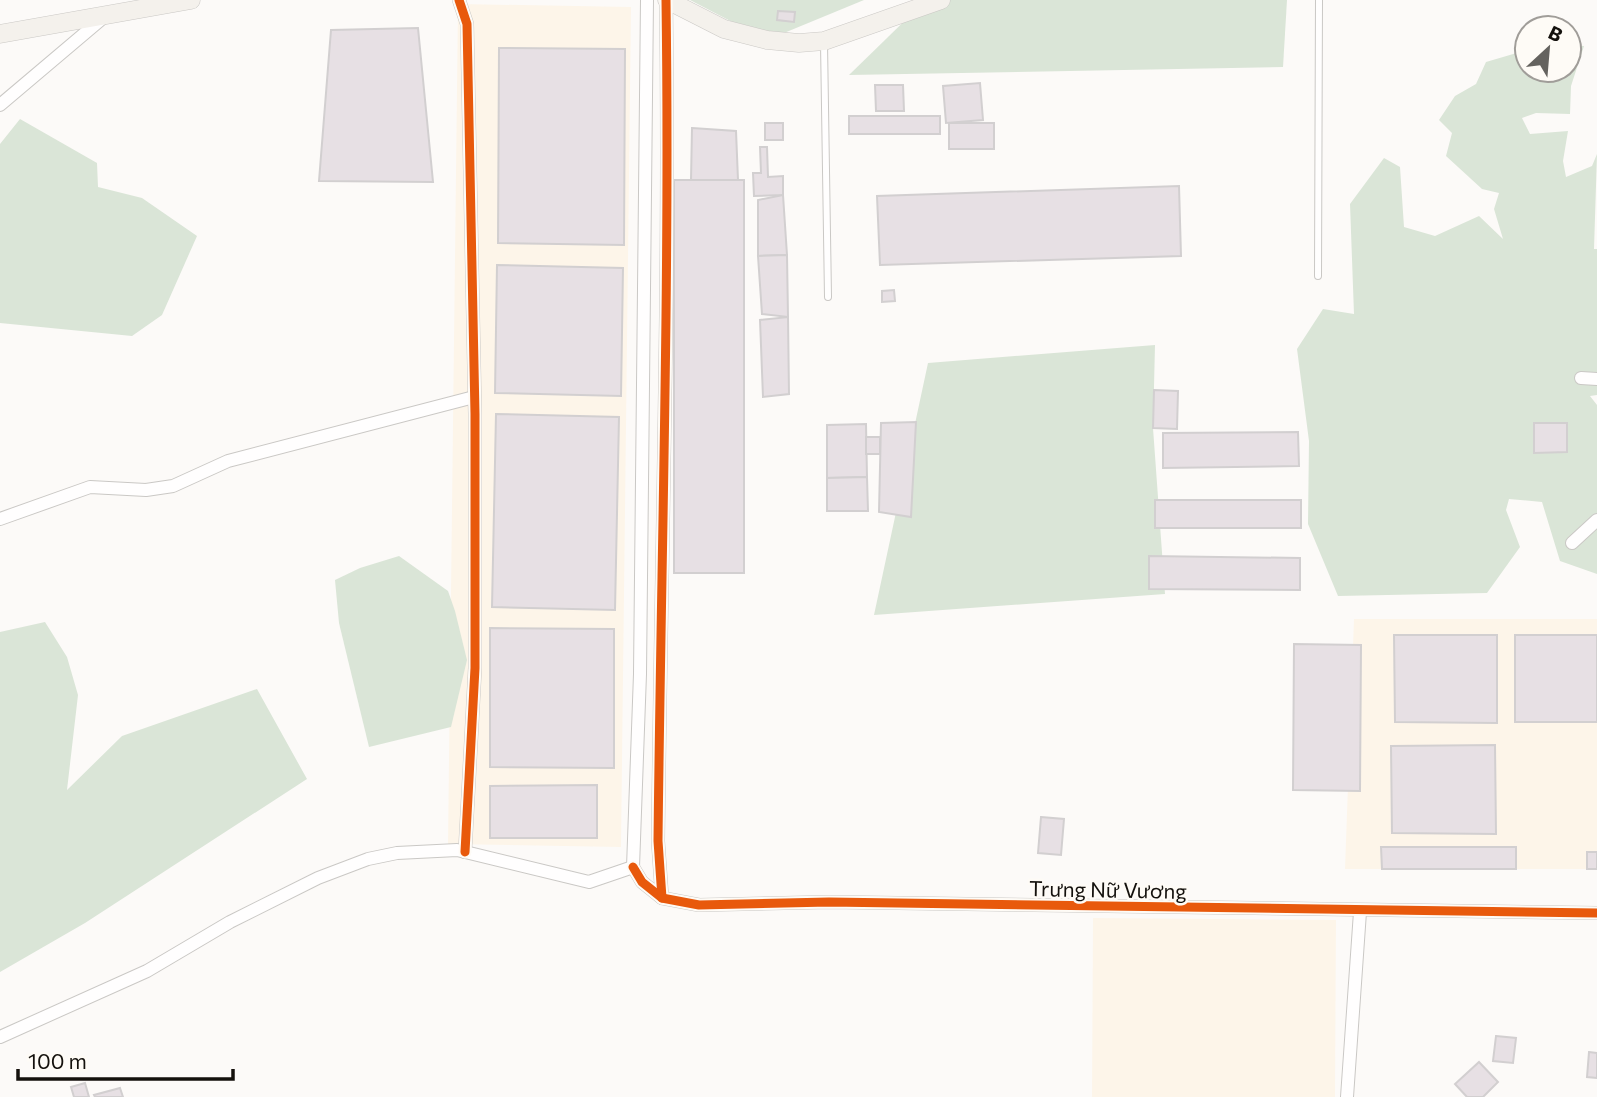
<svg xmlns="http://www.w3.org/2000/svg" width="1597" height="1097" font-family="Commissioner,sans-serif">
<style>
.built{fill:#fdf5e9}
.green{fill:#dae5d7}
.building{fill:#e7e0e4;stroke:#d2cfd0;stroke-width:2}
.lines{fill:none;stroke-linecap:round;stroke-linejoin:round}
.service-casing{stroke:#cac8c5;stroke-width:8}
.minor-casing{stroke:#cac8c5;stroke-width:14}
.secondary-casing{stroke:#cac8c5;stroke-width:19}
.service{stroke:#fffefe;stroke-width:6}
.minor{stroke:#fffefe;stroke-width:12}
.secondary{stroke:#f4f1ec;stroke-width:18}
.cycleway-casing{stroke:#fefbf6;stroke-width:13}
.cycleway{stroke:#e8590c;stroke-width:9}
.labels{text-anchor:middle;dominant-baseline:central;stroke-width:5;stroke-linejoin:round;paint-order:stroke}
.street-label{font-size:21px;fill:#14110d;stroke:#fefbf6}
</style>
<rect width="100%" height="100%" fill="#fcfaf8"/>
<g class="built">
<path d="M458,4L631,7L621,847L448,844Z"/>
<path d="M1354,619H1597V869H1345Z"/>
<path d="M1093,918L1336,920L1335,1097H1092Z"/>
</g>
<g class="green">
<path d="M690,0H864L767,40Z"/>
<path d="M926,0H1287L1283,67L849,75Z"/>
<path d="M1569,45L1584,46L1571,86L1570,114L1536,113L1522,118L1530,134L1568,131L1563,161L1566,177L1592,166L1597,154L1594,249H1597V395L1590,396L1597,405V574L1560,561L1542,502L1509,499L1506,510L1520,547L1487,593L1338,596L1308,524L1309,441L1297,349L1323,309L1354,314L1350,204L1384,158L1400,167L1404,227L1435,236L1479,216L1503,239L1494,209L1499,193L1482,189L1446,156L1452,133L1439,120L1455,96L1476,84L1486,62L1527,50V70H1569Z"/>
<path d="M20,119L97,163L98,187L142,198L197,236L162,315L132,336L0,323V144Z"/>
<path d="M1155,345L1153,428L1165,594L874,615L928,363Z"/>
<path d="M399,556L448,591L455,611L467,660L451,727L369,747L339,623L335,580L360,568Z"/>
<path d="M45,622L67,657L78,695L67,790L122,736L257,689L307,779L85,923L0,972V632Z"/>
</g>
<g class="building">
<path d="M778,11L795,12L794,22L777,20Z"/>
<path d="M418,28L433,182L319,181L331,30Z"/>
<path d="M499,48L625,49L624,245L498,243Z"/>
<path d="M980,83L983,120L946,123L943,86Z"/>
<path d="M875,85H903L904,111H876Z"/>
<rect x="849" y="116" width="91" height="18"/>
<rect x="765" y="123" width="18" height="17"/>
<rect x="949" y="123" width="45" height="26"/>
<path d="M692,128L736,131L738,180H691Z"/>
<path d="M760,147H767L768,177L783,176V195L754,196L753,173H761Z"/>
<rect x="674" y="180" width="70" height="393"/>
<path d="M1179,186L1181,256L880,265L877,196Z"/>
<path d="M783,195L787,255L758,256V200Z"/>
<path d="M787,255L788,317L762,314L758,256Z"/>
<path d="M497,265L623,268L621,396L495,393Z"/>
<path d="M894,290L895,301L882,302V291Z"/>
<path d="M788,317L789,394L763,397L760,320Z"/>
<path d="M1154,390L1178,391L1177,429L1153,428Z"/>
<path d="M496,414L619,417L615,610L492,607Z"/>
<path d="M916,422L911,517L879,512L881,423Z"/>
<path d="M1534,423H1567V452L1534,453Z"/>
<path d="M866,424L867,477L827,478V425Z"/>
<path d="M1298,432L1299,466L1163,468V433Z"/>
<rect x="866" y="437" width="14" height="17"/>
<path d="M867,477L868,511H827V478Z"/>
<rect x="1155" y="500" width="146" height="28"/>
<path d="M1149,556L1300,558V590L1149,589Z"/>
<path d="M490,628L614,629V768L490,767Z"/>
<path d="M1394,635H1497V723L1395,722Z"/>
<rect x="1515" y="635" width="82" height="87"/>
<path d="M1294,644L1361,645L1360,791L1293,790Z"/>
<path d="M1495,745L1496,834L1392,833L1391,746Z"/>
<path d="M597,785V838H490V786Z"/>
<path d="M1041,817L1064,819L1061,855L1038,853Z"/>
<path d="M1381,847H1516V869H1382Z"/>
<rect x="1587" y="852" width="10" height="17"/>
<path d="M1496,1036L1516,1038L1513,1063L1493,1061Z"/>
<path d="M1589,1052L1597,1053V1078L1587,1077Z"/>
<path d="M1479,1062L1498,1082L1483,1097H1467L1455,1084Z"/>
<path d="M85,1083L89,1097H74L71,1087Z"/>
<path d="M120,1088L123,1097H95L94,1095Z"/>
</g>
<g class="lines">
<defs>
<g id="service">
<path d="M824,43L828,297"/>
<path d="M1318,276L1319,0"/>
</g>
<g id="minor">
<path d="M459,0L467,24L475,414V668L465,852"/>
<path d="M0,105L104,17"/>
<path d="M1581,378L1597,379"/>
<path d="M0,519L90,487L146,490L173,486L228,461L474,397"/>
<path d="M1572,543L1597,520"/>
<path d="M633,867L642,882L662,898L699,905L829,902L1597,913"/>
<path d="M633,867L640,674L647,0"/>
<path d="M662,898L658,841C661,561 670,280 666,0"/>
<path d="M0,1037L147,971L230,922L318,878L368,859L397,853L457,850L589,882L633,867"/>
<path d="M1347,1097L1360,912"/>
</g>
<g id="secondary">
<path d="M667,0L724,29L767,40L799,43L824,41L941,0"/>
<path d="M0,34L191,0"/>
</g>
</defs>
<use href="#service" class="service-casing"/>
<use href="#minor" class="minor-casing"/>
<use href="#secondary" class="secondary-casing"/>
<use href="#service" class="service"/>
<use href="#minor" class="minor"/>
<use href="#secondary" class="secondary"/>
<defs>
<g id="cycleway">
<path d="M459,0L467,24L475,414V668L465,852"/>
<path d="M633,867L642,882L662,898L699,905L829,902L1597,913"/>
<path d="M662,898L658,841C661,561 670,280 666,0"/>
</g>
</defs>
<use href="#cycleway" class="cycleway-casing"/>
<use href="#cycleway" class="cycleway"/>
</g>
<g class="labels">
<g class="street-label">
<text transform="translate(1108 889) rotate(1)">Trưng Nữ Vương</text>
</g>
</g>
<g transform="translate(1548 49) rotate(26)"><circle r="33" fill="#fefbf6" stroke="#a09d99" stroke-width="2"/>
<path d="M0-5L12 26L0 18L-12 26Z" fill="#65635f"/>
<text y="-10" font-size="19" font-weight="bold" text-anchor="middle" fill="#14110d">B</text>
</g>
<path d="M18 1069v10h215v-10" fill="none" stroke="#14110d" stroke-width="3.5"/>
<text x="28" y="1069" font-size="21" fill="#14110d" stroke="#fefbf6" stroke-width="5" paint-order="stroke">100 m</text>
</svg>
